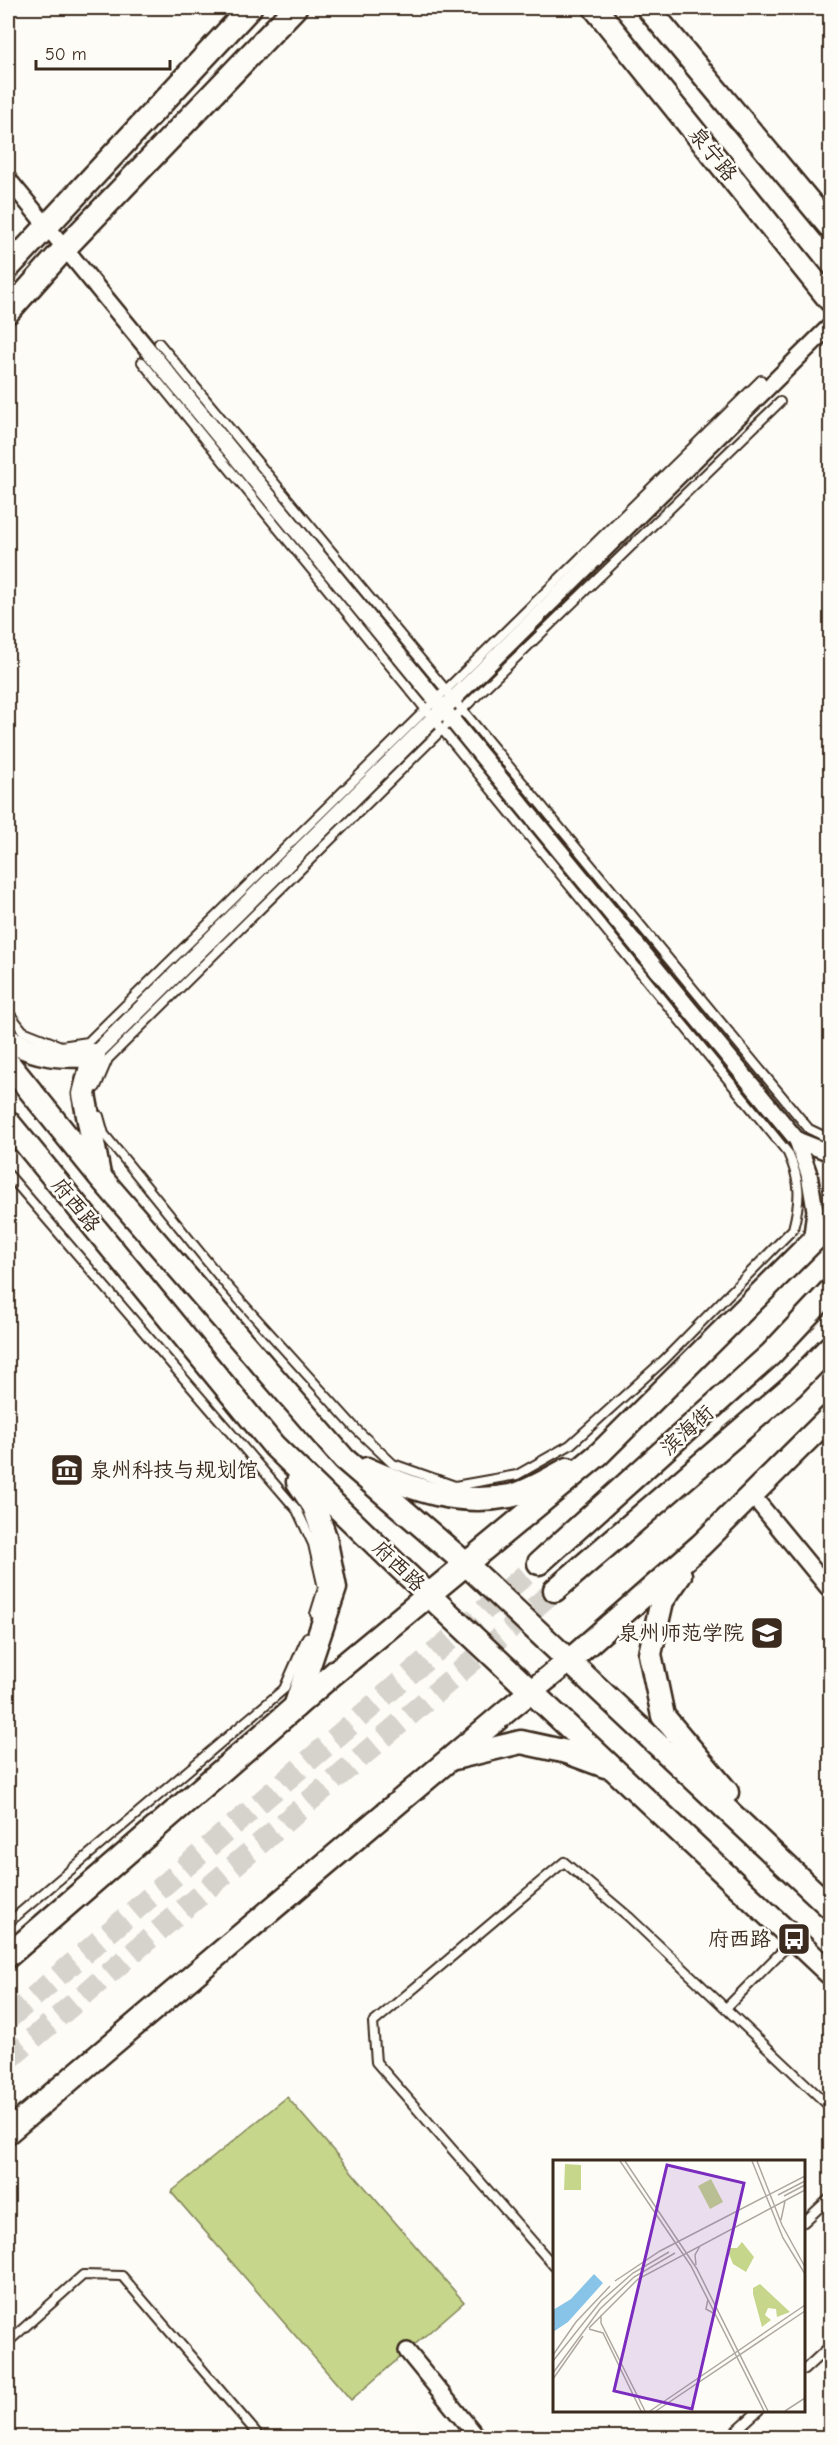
<svg xmlns="http://www.w3.org/2000/svg" width="838" height="2445" font-family="'Comic Neue','LXGW WenKai TC',sans-serif">
<style>
.green{fill:#c6d78c;stroke:#808055;stroke-width:1.5}
.lines{fill:none;stroke-linecap:round;stroke-linejoin:round}
.secondary-tunnel{stroke:#d6d2cc;stroke-width:22;stroke-dasharray:22 11;stroke-linecap:butt}
.lane-casing{stroke:#3b2a1e;stroke-width:12}
.street-casing{stroke:#3b2a1e;stroke-width:20}
.secondary-casing{stroke:#3b2a1e;stroke-width:27}
.lane{stroke:#fdfcf7;stroke-width:8}
.street{stroke:#fdfcf7;stroke-width:15}
.secondary{stroke:#fdfcf7;stroke-width:22}
.labels{text-anchor:middle;dominant-baseline:central;stroke-width:5;stroke-linejoin:round;paint-order:stroke}
.street-label{font-size:21px;fill:#3b2a1e;stroke:#fdfcf7}
.poi-label{font-size:21px;fill:#3b2a1e;stroke:#fdfcf7;text-anchor:end}
.inset-road{fill:none;stroke:#afa8a0;stroke-width:1.5}
.view{fill:#7b2cbf;fill-opacity:0.15;stroke:#7b2cbf;stroke-width:3}
.inset-edge{fill:none;stroke:#3b2a1e;stroke-width:3}
</style>
<rect width="100%" height="100%" fill="#fdfcf7"/>
<filter id="ink" filterUnits="userSpaceOnUse"><feTurbulence type="fractalNoise" baseFrequency=".0167" numOctaves="2"/><feDisplacementMap in="SourceGraphic" scale="12" xChannelSelector="R" yChannelSelector="G"/><feConvolveMatrix kernelMatrix="1 2 1 2 8 2 1 2 1" color-interpolation-filters="sRGB"/></filter>
<g filter="url(#ink)">
<path class="green" d="M287,2097L464,2302L351,2400L171,2192Z"/>
<g class="lines">
<g class="secondary-tunnel">
<path d="M8,2019L539,1563"/>
<path d="M8,2060L555,1590"/>
</g>
<defs>
<g id="lane">
<path d="M159,343L809,1129L830,1139"/>
<path d="M8,1012L23,1031L61,1046L88,1042L761,380"/>
<path d="M96,1087L108,1059L462,710L780,402"/>
<path d="M99,1116L104,1134L227,1286L356,1429L393,1464L455,1486L517,1475L570,1445L664,1360L793,1229C801,1198 801,1182 788,1153L142,362"/>
<path d="M8,1174L297,1510L313,1544L323,1588L315,1614"/>
<path d="M8,1923L284,1689L307,1637"/>
<path d="M726,2008L793,1940"/>
<path d="M804,2222L830,2198"/>
<path d="M554,2266L376,2062L373,2023L564,1862L629,1917L830,2107"/>
<path d="M8,2342L83,2275L122,2276L261,2438"/>
<path d="M804,2370L830,2346"/>
<path d="M728,2438L759,2410"/>
</g>
<g id="street">
<path d="M8,179L797,1140"/>
<path d="M94,1055L830,326"/>
<path d="M811,1244L815,1210L809,1174L797,1140L830,1153"/>
<path d="M752,1495L830,1590"/>
<path d="M407,2351L478,2438"/>
</g>
<g id="secondary">
<path d="M595,8L830,300"/>
<path d="M648,8L830,227"/>
<path d="M8,268L250,8"/>
<path d="M8,312L65,248L295,8"/>
<path d="M8,1040C39,1056 59,1057 94,1055L84,1094L99,1175"/>
<path d="M8,1063L100,1177L344,1459L466,1564L830,1907"/>
<path d="M8,1122L274,1446L398,1566L830,1973"/>
<path d="M367,1469C414,1490 457,1506 510,1496C527,1493 552,1477 568,1469"/>
<path d="M539,1563L771,1354L830,1291"/>
<path d="M680,1575L662,1601L650,1654L663,1716L727,1792"/>
<path d="M555,1590L791,1387L830,1347"/>
<path d="M295,1707L335,1588L325,1537L314,1506L298,1482"/>
<path d="M454,1758L521,1742L567,1752L605,1766"/>
<path d="M8,1956L333,1674L599,1454L830,1224"/>
<path d="M8,2132L509,1709L569,1661L701,1545L830,1417"/>
</g>
</defs>
<use href="#lane" class="lane-casing"/>
<use href="#street" class="street-casing"/>
<use href="#secondary" class="secondary-casing"/>
<use href="#lane" class="lane"/>
<use href="#street" class="street"/>
<use href="#secondary" class="secondary"/>
</g>
</g>
<defs>
<symbol id="museum-square" viewBox="-11 -11 22 22"><rect x="-9" y="-9" width="18" height="18" rx="4" fill="#3b2a1e" stroke="#fdfcf7"/><path d="M0-6L6-3V-2H-6V-3ZM-5-1h2V3h-2ZM-1-1h2V3h-2ZM3-1h2V3H3ZM-6 4H6V6H-6Z" fill="#fff"/></symbol>
<symbol id="university-square" viewBox="-11 -11 22 22"><rect x="-9" y="-9" width="18" height="18" rx="4" fill="#3b2a1e" stroke="#fdfcf7"/><path d="M0-5L7-2L0 1L-7-2ZM-4 1L0 2.5L4 1V4Q0 6-4 4Z" fill="#fff"/></symbol>
<symbol id="bus-square" viewBox="-11 -11 22 22"><rect x="-9" y="-9" width="18" height="18" rx="4" fill="#3b2a1e" stroke="#fdfcf7"/><path d="M-5-6H5V4H4V6H2V4H-2V6H-4V4H-5ZM-3.5-4V0h7V-4ZM-3.5 1.2v1.5H-2V1.2ZM2 1.2v1.5H3.5V1.2Z" fill="#fff"/></symbol>
</defs>
<g fill-rule="evenodd">
<use href="#museum-square" x="48" y="1451" width="38" height="38"/>
<use href="#university-square" x="748" y="1614" width="38" height="38"/>
<use href="#bus-square" x="775" y="1920" width="38" height="38"/>
</g>
<g class="labels">
<g class="street-label">
<text transform="translate(713 154) rotate(51)">泉宁路</text>
<text transform="translate(76 1205) rotate(51)">府西路</text>
<text transform="translate(687 1430) rotate(-42)">滨海街</text>
<text transform="translate(399 1566) rotate(44)">府西路</text>
</g>
<g class="poi-label">
<text x="90" y="1470" text-anchor="start">泉州科技与规划馆</text>
<text x="744" y="1633">泉州师范学院</text>
<text x="771" y="1939">府西路</text>
</g>
</g>
<g transform="translate(553 2160)">
<rect width="252" height="252" fill="#fdfcf7"/>
<path d="M12,4L28,5V30H11ZM158,19L170,42L157,49L145,26ZM189,82L201,97L193,112L180,104L176,94L177,88H184ZM207,124L237,152L224,157L223,149L215,148L212,155L218,160L209,167L200,134V128Z" fill="#c6d78c"/>
<path d="M41,114L50,123L15,162L0,172V150L18,139Z" fill="#88c4e8"/>
<path class="inset-road" d="M67,1L138,106L211,251M72,1L144,109L215,251M199,1L230,78L252,114M204,1L229,65L252,107M225,35L252,21M231,36L252,25M228,60L232,41M143,105L142,95L147,86M62,121L107,91L252,16M155,139L153,149L162,154M48,155V163L92,251M36,168L85,119L252,30M36,169L50,173L88,251M0,195L23,162L57,126M0,201L48,141L80,113L116,92M0,213L47,149L81,117L122,93M0,219L30,176M97,251L252,145M103,251L252,151M232,251L252,238"/>
<path class="view" d="M114,5L191,23L139,249L61,231Z"/>
<rect width="252" height="252" class="inset-edge"/>
</g>
<rect width="838" height="2445" fill="none" stroke="#fdfcf7" stroke-width="30"/>
<rect x="15" y="15" width="808" height="2415" fill="none" stroke="#3b2a1e" stroke-width="2" filter="url(#ink)"/>
<path d="M36 60v9h134v-9" fill="none" stroke="#3b2a1e" stroke-width="3"/>
<text x="45" y="60" font-size="18" fill="#3b2a1e" stroke="#fdfcf7" stroke-width="4.5" paint-order="stroke">50 m</text>
</svg>
